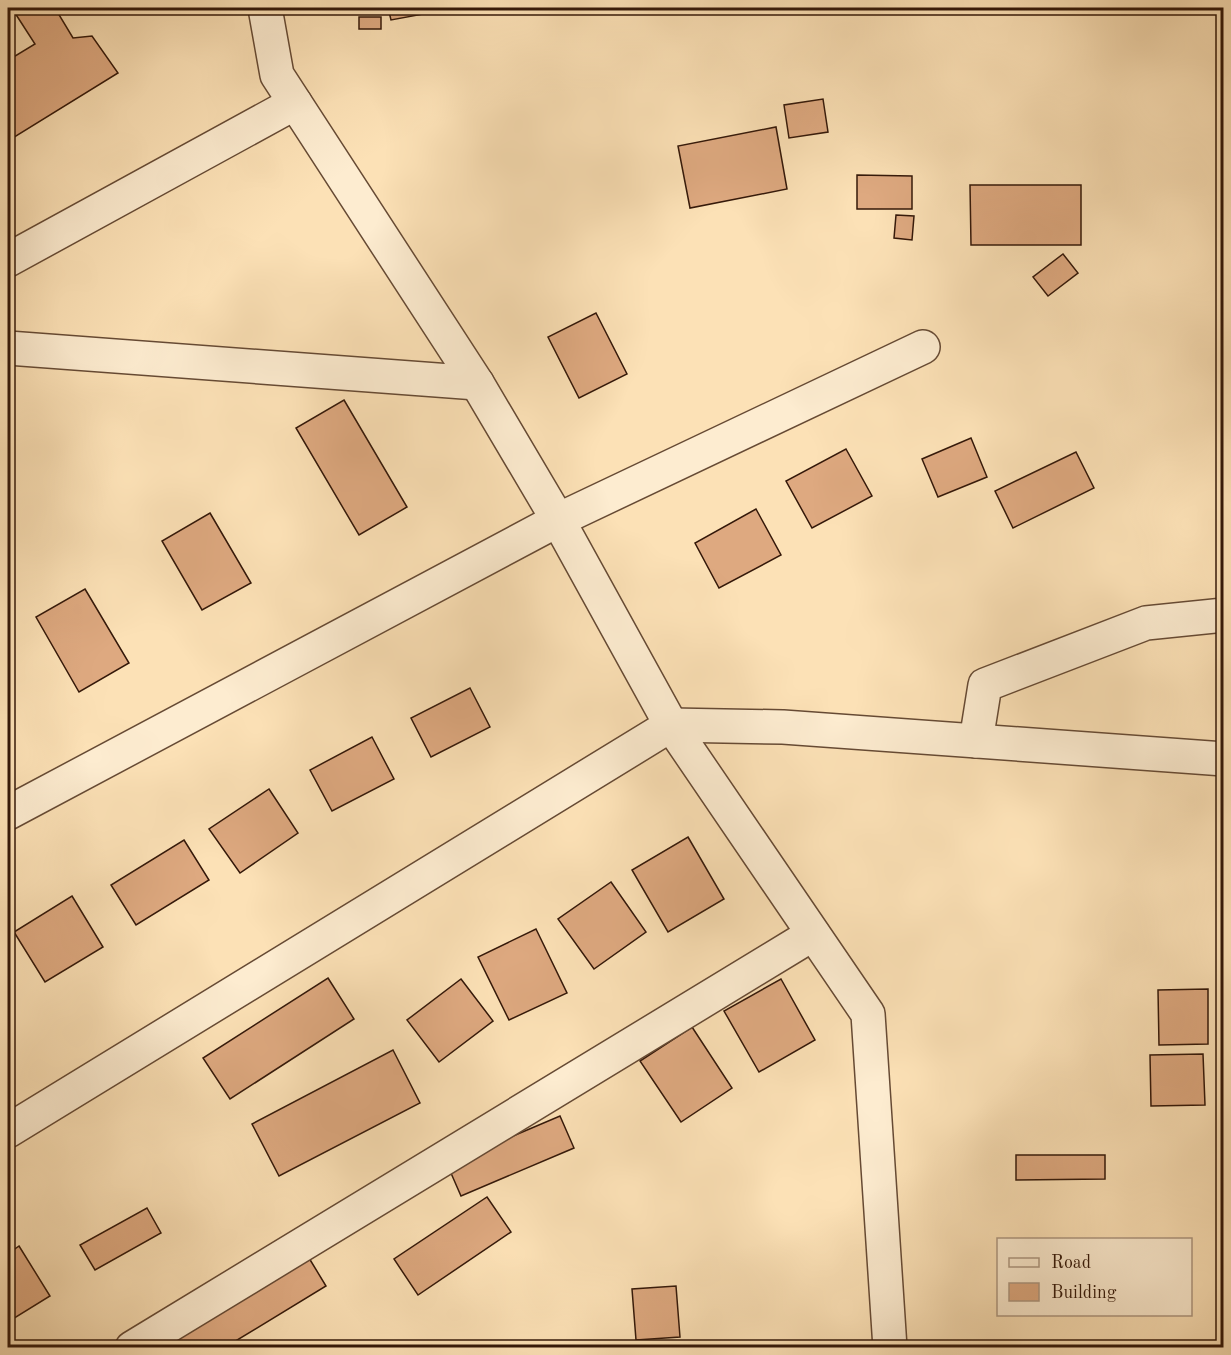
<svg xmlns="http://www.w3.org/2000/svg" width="1231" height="1355" font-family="'Old Standard TT',serif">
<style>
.building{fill:#dea980;stroke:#341809;stroke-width:1.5}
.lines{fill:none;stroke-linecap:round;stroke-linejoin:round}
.minor-casing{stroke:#664a34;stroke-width:36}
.minor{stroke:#fdecd0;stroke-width:33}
</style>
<rect width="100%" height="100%" fill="#fce1b6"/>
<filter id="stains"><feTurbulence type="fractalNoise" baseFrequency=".00333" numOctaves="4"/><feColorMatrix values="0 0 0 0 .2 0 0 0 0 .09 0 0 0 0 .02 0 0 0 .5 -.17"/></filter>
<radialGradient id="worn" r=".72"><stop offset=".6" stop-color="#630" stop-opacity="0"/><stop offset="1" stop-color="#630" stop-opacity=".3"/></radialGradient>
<g class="building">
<path d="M28,8H55L73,38L92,36L118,73L8,141V50L12,58L35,44L15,13Z"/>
<path d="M388,8H440V11L391,20Z"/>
<rect x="359" y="17" width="22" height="12"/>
<path d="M823,99L828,132L789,138L784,105Z"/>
<path d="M776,127L787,189L690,208L678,146Z"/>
<path d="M857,175L912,176V209H857Z"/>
<path d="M970,185H1081V245H971Z"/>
<path d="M896,215L914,216L912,240L894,238Z"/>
<path d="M1063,254L1078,273L1048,296L1033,277Z"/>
<path d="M596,313L627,374L579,398L548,337Z"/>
<path d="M344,400L407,507L359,535L296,428Z"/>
<path d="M971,438L987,477L938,497L922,459Z"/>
<path d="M846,449L872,496L812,528L786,481Z"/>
<path d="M1076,452L1094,488L1013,528L995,491Z"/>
<path d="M756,509L781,555L719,588L695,543Z"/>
<path d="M210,513L251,583L202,610L162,541Z"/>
<path d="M85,589L129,663L79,692L36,617Z"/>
<path d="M470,688L490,727L431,757L411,718Z"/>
<path d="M372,737L394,779L332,811L310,770Z"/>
<path d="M269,789L298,833L240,873L209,829Z"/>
<path d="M688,837L724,899L668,932L632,870Z"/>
<path d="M184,840L209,880L136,925L111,885Z"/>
<path d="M611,882L646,932L594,969L558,919Z"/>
<path d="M72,896L103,947L45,982L14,932Z"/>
<path d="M536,929L567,993L509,1020L478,957Z"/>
<path d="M328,978L354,1019L230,1099L203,1058Z"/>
<path d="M461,979L493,1021L439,1062L407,1020Z"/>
<path d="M781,979L815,1040L759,1072L724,1011Z"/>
<path d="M1208,989V1044L1159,1045L1158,990Z"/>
<path d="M1218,1008H1224V1109H1223Z"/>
<path d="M692,1027L732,1088L681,1122L640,1061Z"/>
<path d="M393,1050L420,1103L279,1176L252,1124Z"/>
<path d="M1203,1054L1205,1105L1151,1106L1150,1055Z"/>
<path d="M560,1116L574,1148L461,1196L447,1164Z"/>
<path d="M1016,1155H1105V1179L1016,1180Z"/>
<path d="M487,1197L511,1232L418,1295L394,1259Z"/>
<path d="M147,1208L161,1233L95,1270L80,1245Z"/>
<path d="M19,1246L50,1296L8,1322V1254Z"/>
<path d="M309,1258L326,1286L224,1348H175L171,1342Z"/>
<path d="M676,1286L680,1337L636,1340L632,1289Z"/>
</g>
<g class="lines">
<defs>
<g id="minor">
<path d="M265,8L277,75L477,383L558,520L671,725L868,1014L890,1348"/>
<path d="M8,260L295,103"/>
<path d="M8,348L477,383"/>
<path d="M976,741L985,685L1146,623L1224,615"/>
<path d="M8,813L558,520L923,347"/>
<path d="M8,1131L671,725L783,727L1224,759"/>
<path d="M132,1348L813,934"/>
</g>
</defs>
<use href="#minor" class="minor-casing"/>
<use href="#minor" class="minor"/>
</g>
<rect width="1231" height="1355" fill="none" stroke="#fce1b6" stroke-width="30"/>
<rect x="9" y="9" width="1213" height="1337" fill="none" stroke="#341809" stroke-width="3"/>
<rect x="15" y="15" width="1201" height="1325" fill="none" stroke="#341809" stroke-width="1.5"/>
<rect x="997" y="1238" width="195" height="78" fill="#fdecd0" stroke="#ad9780" stroke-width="1.5"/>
<rect x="1009" y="1258" width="30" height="9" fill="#fdecd0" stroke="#ad9780" stroke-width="1.5"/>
<text x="1051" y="1268" font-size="18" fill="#341809">Road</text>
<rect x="1009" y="1283" width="30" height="18" fill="#dea980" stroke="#ad9780" stroke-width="1.5"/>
<text x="1051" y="1298" font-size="18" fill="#341809">Building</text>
<rect width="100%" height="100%" filter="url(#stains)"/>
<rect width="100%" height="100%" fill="url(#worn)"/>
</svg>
